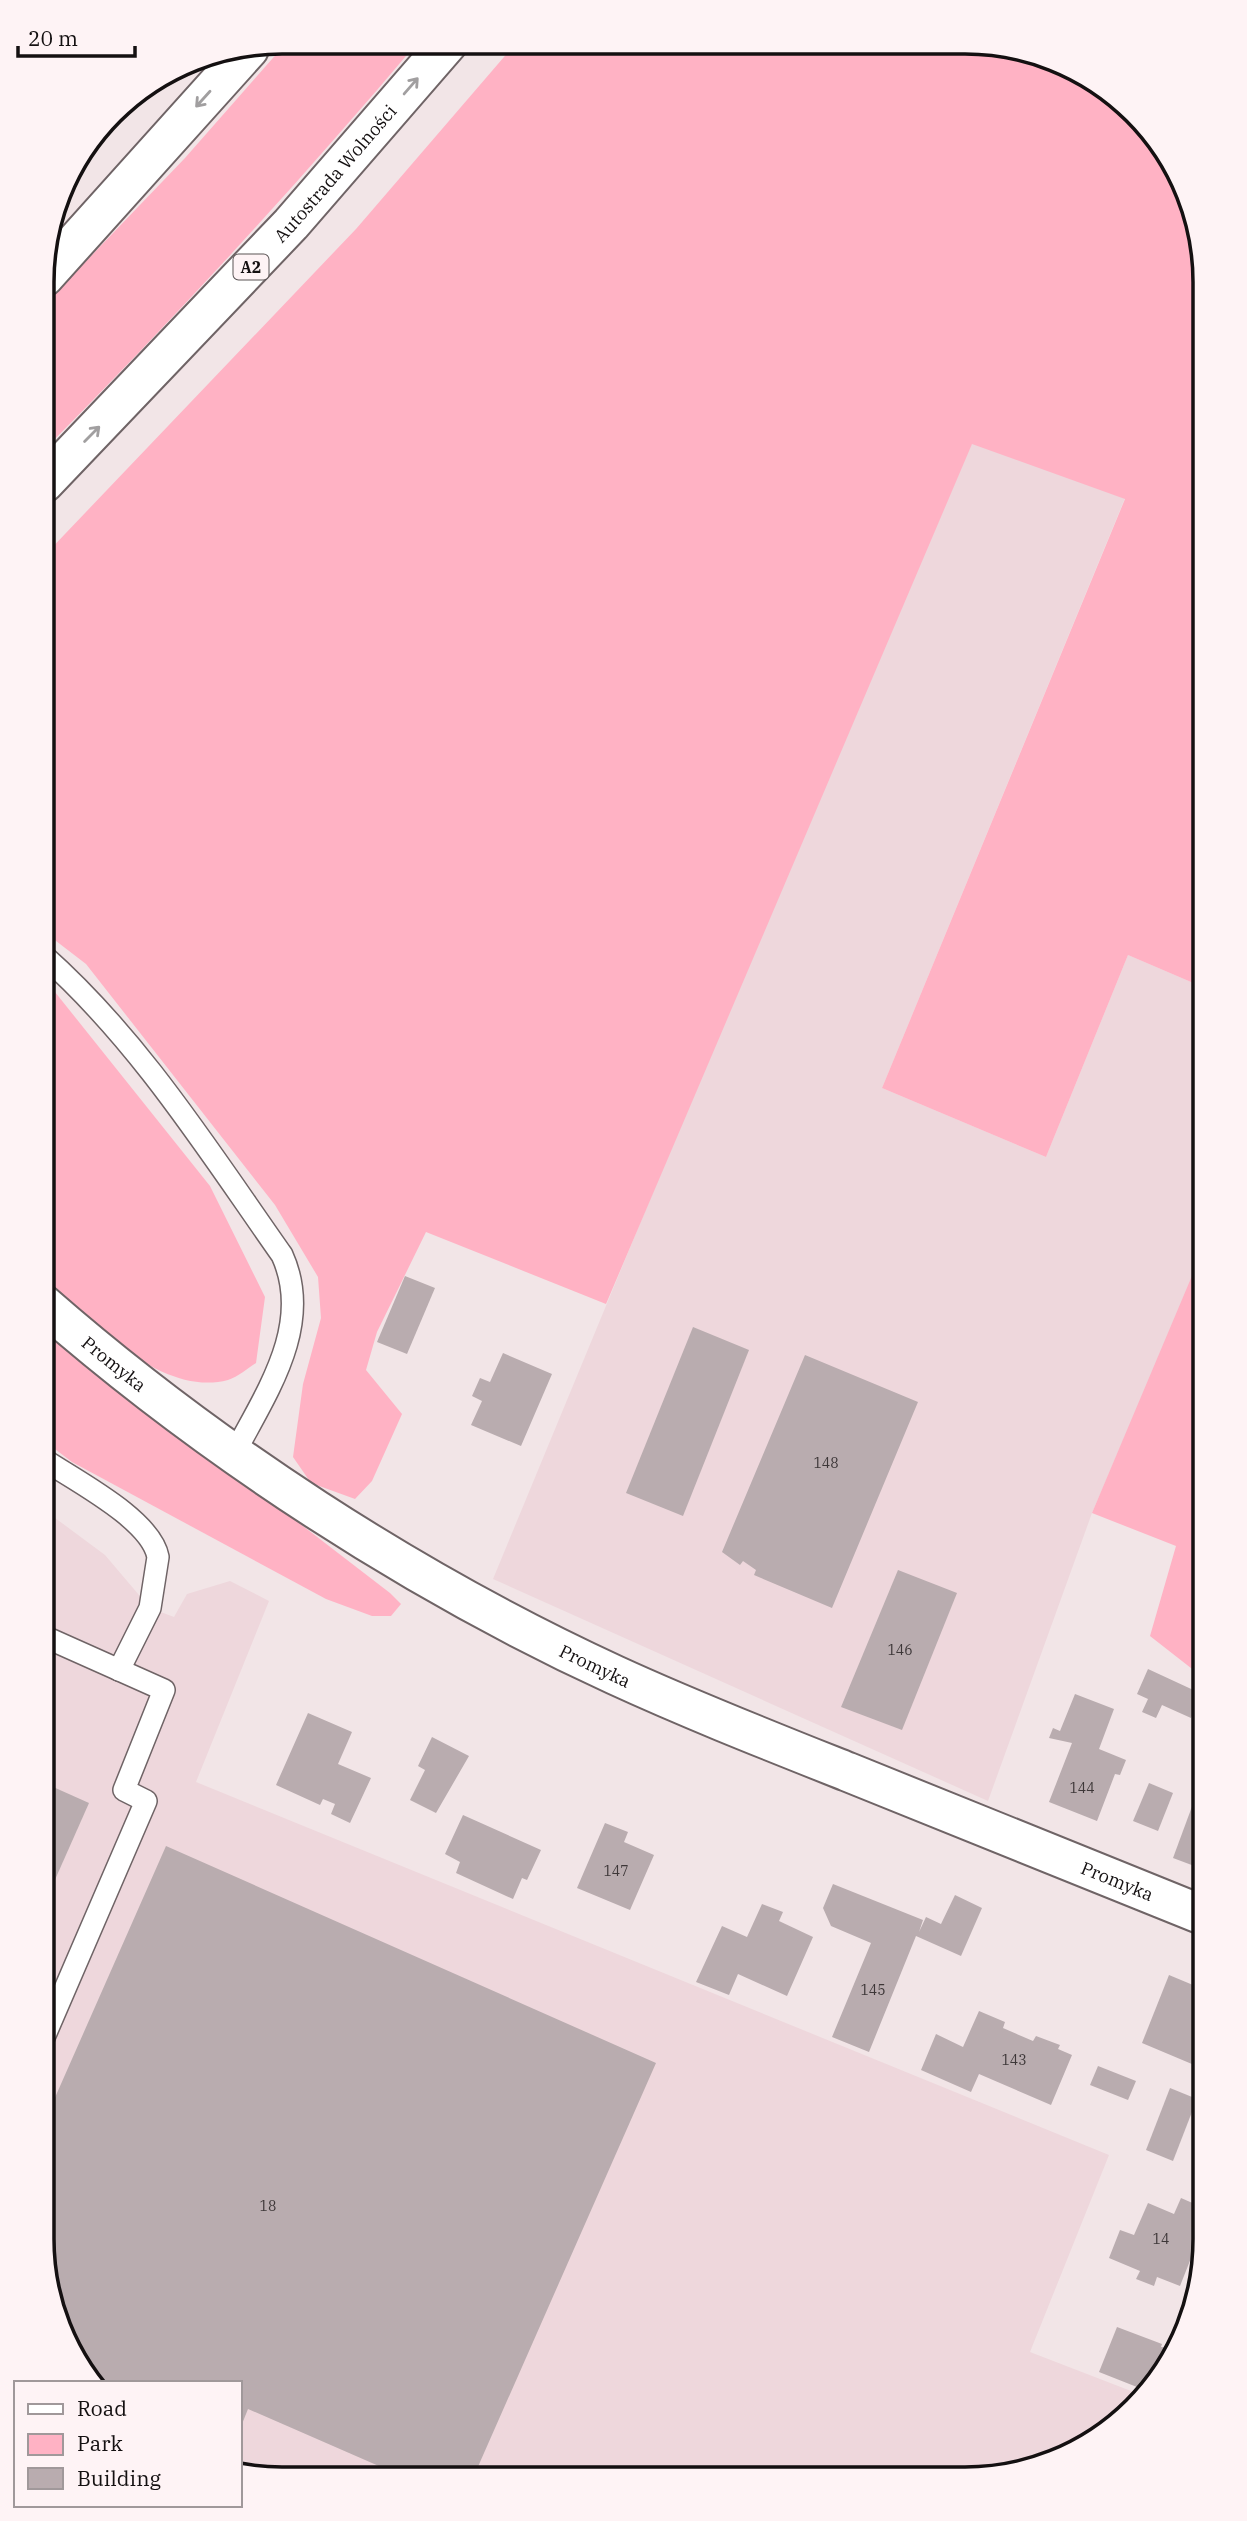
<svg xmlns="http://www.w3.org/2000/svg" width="1247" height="2521" font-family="'IBM Plex Serif',serif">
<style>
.built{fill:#eed7dc}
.green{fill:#ffb2c4}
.building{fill:#b9acaf}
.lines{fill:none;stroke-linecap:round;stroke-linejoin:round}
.lane-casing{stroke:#6f6466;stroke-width:24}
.secondary-casing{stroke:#6f6466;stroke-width:42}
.highway-casing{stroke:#6f6466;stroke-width:42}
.lane{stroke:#fff;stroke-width:21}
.secondary{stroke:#fff;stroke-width:38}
.highway{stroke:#fff;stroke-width:38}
.oneway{stroke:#a19fa0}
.labels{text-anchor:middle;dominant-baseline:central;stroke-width:5;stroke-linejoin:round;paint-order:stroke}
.number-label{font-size:14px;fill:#3d3738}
.shield{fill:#fef3f5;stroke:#5a5455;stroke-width:2}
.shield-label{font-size:16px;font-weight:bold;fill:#141011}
.street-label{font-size:18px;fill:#141011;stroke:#fef3f5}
.rim{fill:none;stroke:#141011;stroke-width:3.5}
</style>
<rect width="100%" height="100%" fill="#f2e5e7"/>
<g class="built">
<path d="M972,443L1125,498L882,1088L1046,1157L1128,955L1205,988V1250L1092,1513L988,1801L493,1579L742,977Z"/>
<path d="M43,1509L105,1555L150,1608L174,1617L187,1594L230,1581L269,1601L196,1782L1109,2155L1030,2352L1144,2396L1099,2438L1042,2466L965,2479L250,2477L240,2474V2383H99L55,2316L42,2239Z"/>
</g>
<g class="green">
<path d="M287,42L417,43C298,184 174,319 44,450V305L185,158Z"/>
<path d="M516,43L1011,47L1123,101L1192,205L1205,282V988L1128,955L1046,1157L882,1088L1125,499L972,444L606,1304L426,1232L377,1332L366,1370L402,1414L372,1481L355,1499L311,1483L293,1457L303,1384L321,1318L318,1277L275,1205L86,964L43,931L44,556L356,229Z"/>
<path d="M43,977L210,1186L265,1297L256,1363C248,1368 238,1377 228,1380C161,1398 87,1319 43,1277Z"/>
<path d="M1205,1245V1679L1150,1636L1176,1546L1092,1513Z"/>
<path d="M43,1326L390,1593L401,1604L391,1616H372L326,1599L72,1462L43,1440Z"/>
</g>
<g class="building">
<path d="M405,1276L435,1288L407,1354L377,1342Z"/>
<path d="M693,1327L749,1350L683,1516L626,1493Z"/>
<path d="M503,1353L552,1374L521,1446L471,1425L482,1401L472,1396L480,1378L490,1382Z"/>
<path d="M805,1355L918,1402L832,1608L754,1575L756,1570L743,1561L740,1565L722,1552Z"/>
<path d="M898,1570L957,1593L902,1730L841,1707Z"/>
<path d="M1148,1669L1202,1694L1191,1718L1162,1705L1156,1718L1142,1712L1148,1699L1137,1694Z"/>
<path d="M1075,1694L1114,1709L1099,1749L1126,1760L1120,1775L1115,1774L1097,1821L1049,1802L1072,1743L1049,1738L1053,1728L1060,1731Z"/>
<path d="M308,1713L352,1732L338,1764L371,1778L350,1823L331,1814L335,1804L323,1799L320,1805L276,1785Z"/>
<path d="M432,1737L469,1756L436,1813L410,1800L425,1770L418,1766Z"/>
<path d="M1204,1774H1205V1870L1173,1858Z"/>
<path d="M42,1782L89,1803L42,1909Z"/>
<path d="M1149,1783L1173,1793L1158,1831L1133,1821Z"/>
<path d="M463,1815L541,1850L527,1880L522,1878L513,1899L456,1873L460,1862L445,1854Z"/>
<path d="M605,1823L628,1832L624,1842L654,1855L630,1910L577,1888Z"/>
<path d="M166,1846L656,2063L473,2478L404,2477L248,2409L240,2429V2383H99L55,2316L42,2239V2127Z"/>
<path d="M833,1884L923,1920L919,1932L926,1917L941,1924L955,1895L982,1908L961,1956L916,1936L869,2052L832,2037L871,1943L831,1926L823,1908Z"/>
<path d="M762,1904L783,1912L779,1921L813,1937L787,1996L738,1974L729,1995L696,1982L722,1926L747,1937Z"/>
<path d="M1169,1975L1205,1990V2058L1199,2067L1142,2043Z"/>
<path d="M979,2011L1005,2022L1003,2028L1033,2041L1036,2036L1060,2045L1058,2049L1072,2055L1051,2105L979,2074L971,2092L921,2070L936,2034L963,2047Z"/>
<path d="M1098,2066L1136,2081L1128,2100L1090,2085Z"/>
<path d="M1170,2088L1197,2099L1173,2161L1146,2150Z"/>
<path d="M1181,2198L1204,2208V2246L1197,2243L1180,2286L1157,2277L1154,2286L1136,2279L1140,2271L1109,2258L1120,2230L1134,2235L1148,2203L1174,2214Z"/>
<path d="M1117,2327L1162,2344L1161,2347L1176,2349L1155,2385L1145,2395L1141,2393L1142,2389L1099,2372Z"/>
</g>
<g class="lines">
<defs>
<g id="lane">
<path d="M43,955C139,1040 208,1150 282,1255C314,1325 266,1393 234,1454"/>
<path d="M43,1459C74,1480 151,1519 158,1557L150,1608L119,1670"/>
<path d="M42,2042L146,1801L124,1790L164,1690L43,1636"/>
</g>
<g id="secondary">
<path id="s1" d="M43,1304C210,1450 413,1582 615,1675C691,1710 770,1741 848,1772C967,1820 1086,1868 1205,1916"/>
</g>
<g id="highway">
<path d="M44,277L249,49"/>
<path id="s2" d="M44,483L291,224L448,43"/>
</g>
</defs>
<use href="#lane" class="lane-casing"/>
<use href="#secondary" class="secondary-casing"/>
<use href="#highway" class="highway-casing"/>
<use href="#lane" class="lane"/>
<use href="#secondary" class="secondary"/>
<use href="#highway" class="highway"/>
</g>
<defs><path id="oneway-shaft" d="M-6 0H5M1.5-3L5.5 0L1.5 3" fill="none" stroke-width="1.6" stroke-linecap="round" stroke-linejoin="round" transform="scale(1.75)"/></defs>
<g class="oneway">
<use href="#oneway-shaft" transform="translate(411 86) rotate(-49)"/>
<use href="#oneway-shaft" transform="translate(203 99) rotate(132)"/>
<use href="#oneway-shaft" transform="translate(92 434) rotate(-45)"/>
</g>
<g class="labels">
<g class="number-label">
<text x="826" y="1463">148</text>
<text x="900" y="1650">146</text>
<text x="1082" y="1788">144</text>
<text x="616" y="1871">147</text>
<text x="873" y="1990">145</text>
<text x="1014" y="2060">143</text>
<text x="268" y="2206">18</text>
<text x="1161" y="2239">14</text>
</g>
<rect class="shield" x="233.5" y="254.5" width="35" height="25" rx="5"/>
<g class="shield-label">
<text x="251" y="267">A2</text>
</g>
<g class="street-label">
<text stroke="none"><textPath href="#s2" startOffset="425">Autostrada Wolności</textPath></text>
<text stroke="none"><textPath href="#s1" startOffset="93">Promyka</textPath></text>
<text stroke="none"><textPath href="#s1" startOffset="662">Promyka</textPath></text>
<text stroke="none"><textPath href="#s1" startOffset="1227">Promyka</textPath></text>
</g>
</g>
<path d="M0 0H1247V2521H0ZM282 54H965A228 228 0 0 1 1193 282V2239A228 228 0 0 1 965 2467H282A228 228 0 0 1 54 2239V282A228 228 0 0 1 282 54Z" fill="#fef3f5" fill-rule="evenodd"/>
<path class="rim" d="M282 54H965A228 228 0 0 1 1193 282V2239A228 228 0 0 1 965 2467H282A228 228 0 0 1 54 2239V282A228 228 0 0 1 282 54Z"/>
<rect x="14" y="2381" width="228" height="126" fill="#fef3f5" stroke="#a0989a" stroke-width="2"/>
<rect x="28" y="2404" width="35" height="10" fill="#ffffff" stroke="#a0989a" stroke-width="2"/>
<text x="77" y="2416" font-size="21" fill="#141011">Road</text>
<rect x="28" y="2434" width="35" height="21" fill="#ffb2c4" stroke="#a0989a" stroke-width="2"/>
<text x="77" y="2451" font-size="21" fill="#141011">Park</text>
<rect x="28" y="2468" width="35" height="21" fill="#b9acaf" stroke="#a0989a" stroke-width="2"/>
<text x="77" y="2486" font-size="21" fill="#141011">Building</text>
<path d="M18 46v10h117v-10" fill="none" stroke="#141011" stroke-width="3.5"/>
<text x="28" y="46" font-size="21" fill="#141011" stroke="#fef3f5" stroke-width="5" paint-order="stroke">20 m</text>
</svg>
